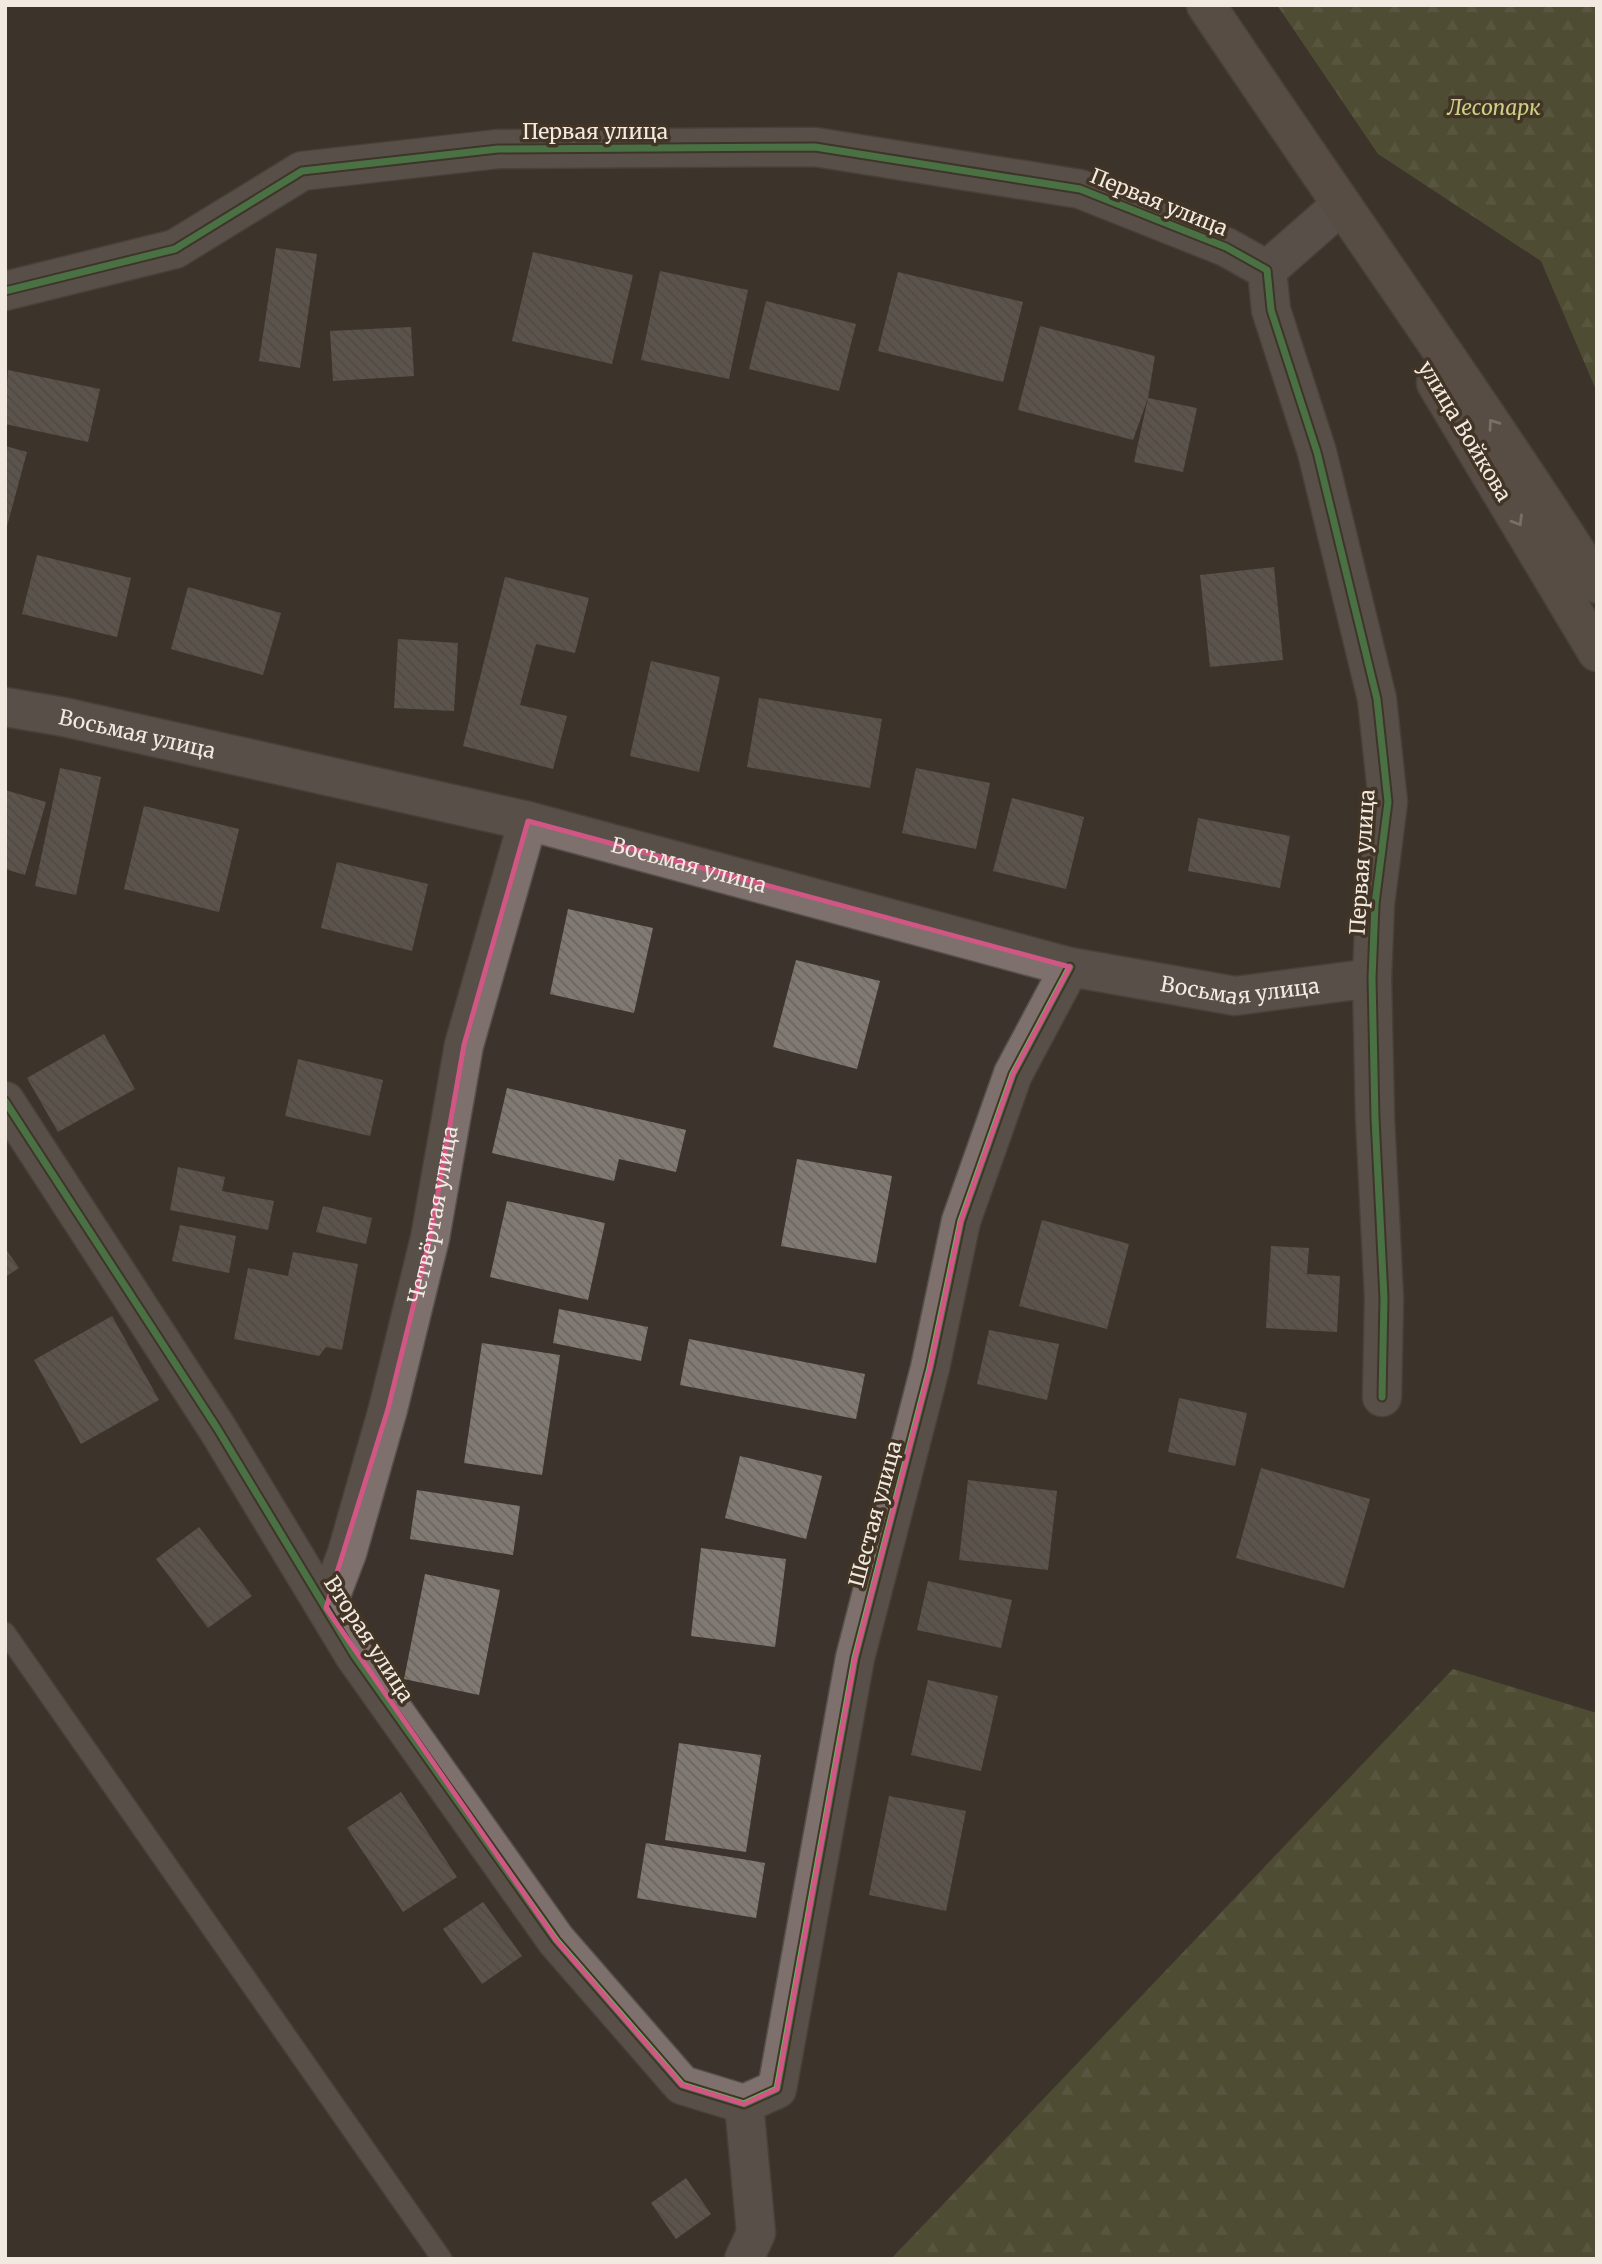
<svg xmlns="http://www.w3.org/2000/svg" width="1602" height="2264" font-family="Merriweather,serif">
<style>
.forest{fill:url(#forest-firs)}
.building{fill:url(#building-back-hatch)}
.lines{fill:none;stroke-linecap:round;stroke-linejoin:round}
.service-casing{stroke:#57514b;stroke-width:22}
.minor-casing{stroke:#57514b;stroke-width:41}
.tertiary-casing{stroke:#57514b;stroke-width:41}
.secondary-casing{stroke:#57514b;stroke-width:41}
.service{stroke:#7d706d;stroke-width:19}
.minor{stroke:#7d706d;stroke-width:38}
.tertiary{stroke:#7d706d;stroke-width:38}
.secondary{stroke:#786a63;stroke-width:38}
.cycleway-casing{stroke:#423526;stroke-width:11}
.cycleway{stroke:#5cba63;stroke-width:7}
.oneway{stroke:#c1b7af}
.marked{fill:none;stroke:#d05783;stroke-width:5;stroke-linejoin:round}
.labels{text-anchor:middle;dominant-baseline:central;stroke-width:7;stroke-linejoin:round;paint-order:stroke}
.park-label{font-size:21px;font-style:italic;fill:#ccd087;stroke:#423526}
.street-label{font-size:21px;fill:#f2eae1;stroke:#423526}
</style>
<defs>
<pattern id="forest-firs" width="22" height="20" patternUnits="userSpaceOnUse" patternTransform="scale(1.75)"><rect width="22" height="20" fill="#66683f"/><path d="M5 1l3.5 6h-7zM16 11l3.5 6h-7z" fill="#7c7e5a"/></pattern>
<pattern id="building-back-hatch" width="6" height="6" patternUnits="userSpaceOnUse" patternTransform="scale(1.75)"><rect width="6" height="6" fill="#817a73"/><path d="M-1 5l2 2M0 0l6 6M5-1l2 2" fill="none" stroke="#6b6560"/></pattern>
</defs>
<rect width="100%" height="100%" fill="#3c342c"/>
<g class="forest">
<path d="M1277,5H1597V392L1541,261L1378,154Z"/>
<path d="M1453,1669L1597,1713V2259H891Z"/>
</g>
<g class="building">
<path d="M276,248L317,254L300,368L259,361Z"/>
<path d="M533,252L633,275L612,364L512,341Z"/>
<path d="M660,271L748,290L729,379L641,360Z"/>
<path d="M898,272L1023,302L1003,382L878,351Z"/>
<path d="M766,301L856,324L839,391L749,369Z"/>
<path d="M1040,326L1155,356L1148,398L1133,440L1018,410Z"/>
<path d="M411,327L414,376L333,381L330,331Z"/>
<path d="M8,370L100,389L88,442L5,424Z"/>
<path d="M1148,398L1197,408L1183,472L1134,462Z"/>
<path d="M5,446L27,452L6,530H5Z"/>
<path d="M37,555L131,578L117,637L22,614Z"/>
<path d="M1274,567L1283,660L1210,667L1200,575Z"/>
<path d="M505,577L589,598L575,653L536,644L520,705L567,716L553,769L463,746Z"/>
<path d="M188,587L281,613L263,675L171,649Z"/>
<path d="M398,639L458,643L454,711L394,708Z"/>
<path d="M651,661L720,677L699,772L630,756Z"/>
<path d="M759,698L882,719L870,788L747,767Z"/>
<path d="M60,768L101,777L76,895L35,886Z"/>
<path d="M916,768L990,783L976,849L902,833Z"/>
<path d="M5,790L46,802L25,875L5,869Z"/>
<path d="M1012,798L1084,817L1066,889L993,871Z"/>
<path d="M144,806L239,829L219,912L124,889Z"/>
<path d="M1198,818L1290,836L1280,888L1188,871Z"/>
<path d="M337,862L428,884L412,951L321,928Z"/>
<path d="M568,909L653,928L634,1013L550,994Z"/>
<path d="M796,960L880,981L857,1069L773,1047Z"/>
<path d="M104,1034L135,1089L58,1132L27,1078Z"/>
<path d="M298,1059L383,1080L370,1136L285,1116Z"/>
<path d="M507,1088L686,1130L676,1172L619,1159L614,1181L492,1153Z"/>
<path d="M797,1159L892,1176L876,1263L781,1246Z"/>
<path d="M178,1167L225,1177L222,1191L274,1201L268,1230L170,1210Z"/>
<path d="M507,1201L605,1223L588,1300L490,1277Z"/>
<path d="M323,1206L372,1218L366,1244L316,1232Z"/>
<path d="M1042,1220L1129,1244L1107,1329L1019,1306Z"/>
<path d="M180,1225L236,1236L229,1273L172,1261Z"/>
<path d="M1271,1246L1309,1248L1307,1274L1340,1276L1337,1332L1266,1328Z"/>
<path d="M5,1248L19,1268L5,1277Z"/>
<path d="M293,1252L358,1264L342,1350L326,1347L319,1356L234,1339L248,1268L288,1276Z"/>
<path d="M559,1309L648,1327L641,1361L553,1343Z"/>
<path d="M112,1316L159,1400L81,1444L34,1360Z"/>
<path d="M989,1330L1059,1344L1047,1400L977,1384Z"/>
<path d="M689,1339L865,1374L856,1419L680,1385Z"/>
<path d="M482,1343L560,1355L542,1475L464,1463Z"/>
<path d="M1179,1398L1247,1413L1235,1466L1168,1452Z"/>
<path d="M740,1456L822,1476L806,1539L725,1518Z"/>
<path d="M1261,1468L1370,1499L1344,1588L1236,1558Z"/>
<path d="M968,1480L1057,1491L1048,1570L959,1560Z"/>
<path d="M417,1490L520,1506L513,1555L410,1539Z"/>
<path d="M199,1527L252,1596L208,1628L156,1559Z"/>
<path d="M701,1548L786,1559L775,1647L691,1636Z"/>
<path d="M425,1574L500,1590L479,1695L404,1679Z"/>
<path d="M928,1581L1012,1600L1001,1648L917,1630Z"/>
<path d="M928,1680L998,1696L981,1771L911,1755Z"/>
<path d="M679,1743L761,1755L746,1852L665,1840Z"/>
<path d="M401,1792L457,1877L403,1912L347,1828Z"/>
<path d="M889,1796L966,1811L946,1911L869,1895Z"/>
<path d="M646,1843L765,1863L756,1918L637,1898Z"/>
<path d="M483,1902L522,1956L482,1984L443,1929Z"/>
<path d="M686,2178L711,2214L676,2239L651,2203Z"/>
</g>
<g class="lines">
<defs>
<path id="service" d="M5,1632L442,2259"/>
<g id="minor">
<path d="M5,291L175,249L302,171L498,149L815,147L1080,189L1226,247L1267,270L1271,310L1317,452L1377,699L1388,802L1375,904L1372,978L1375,1118L1384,1298L1382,1397"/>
<path id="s1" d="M5,707L64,717L528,821L1070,967L1235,996L1372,978"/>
<path d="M5,1101L217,1428L354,1655L556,1940L682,2085L744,2104L777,2089L855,1658L930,1368L961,1221L1013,1074L1070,967"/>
<path id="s2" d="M326,1608L347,1553L388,1409L430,1238L464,1045L528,821"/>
<path d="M744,2259L756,2233L744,2104"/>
</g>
<path id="tertiary" d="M1267,270L1340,206"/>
<g id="secondary">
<path d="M1206,5C1336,199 1471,388 1597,584"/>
<path d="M1436,383L1597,652"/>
</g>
</defs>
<use href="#service" class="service-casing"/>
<use href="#minor" class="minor-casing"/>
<use href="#tertiary" class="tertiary-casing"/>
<use href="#secondary" class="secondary-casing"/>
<use href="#service" class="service"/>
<use href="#minor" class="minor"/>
<use href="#tertiary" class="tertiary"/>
<use href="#secondary" class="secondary"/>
<defs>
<g id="cycleway">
<path d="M5,291L175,249L302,171L498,149L815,147L1080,189L1226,247L1267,270L1271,310L1317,452L1377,699L1388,802L1375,904L1372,978L1375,1118L1384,1298L1382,1397"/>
<path d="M5,1101L217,1428L354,1655L556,1940L682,2085L744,2104L777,2089L855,1658L930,1368L961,1221L1013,1074L1070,967"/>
</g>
</defs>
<use href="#cycleway" class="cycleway-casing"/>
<use href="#cycleway" class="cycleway"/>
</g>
<defs><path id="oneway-chevron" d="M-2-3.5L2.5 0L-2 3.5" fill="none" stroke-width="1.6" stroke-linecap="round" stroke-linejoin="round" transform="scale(1.75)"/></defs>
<g class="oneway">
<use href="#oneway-chevron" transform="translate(1493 424) rotate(-125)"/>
<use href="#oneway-chevron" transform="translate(1518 521) rotate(59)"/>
</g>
<path d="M0 0H1602V2264H0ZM528,821L1070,967L1013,1074L961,1221L930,1368L855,1658L777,2089L744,2104L682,2085L556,1940L326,1608L388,1409L430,1238L464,1045Z" fill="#3c342c" fill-opacity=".55" fill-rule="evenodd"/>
<path class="marked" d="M528,821L1070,967L1013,1074L961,1221L930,1368L855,1658L777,2089L744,2104L682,2085L556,1940L326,1608L388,1409L430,1238L464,1045Z"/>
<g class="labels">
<g class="park-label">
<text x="1494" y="107">Лесопарк</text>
</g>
<g class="street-label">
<text x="595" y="131">Первая улица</text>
<text transform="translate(1159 202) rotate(22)">Первая улица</text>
<text transform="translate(1465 431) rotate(59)">улица Войкова</text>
<text stroke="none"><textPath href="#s1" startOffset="135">Восьмая улица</textPath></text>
<text transform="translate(1362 862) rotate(-86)">Первая улица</text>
<text stroke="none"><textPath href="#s1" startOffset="702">Восьмая улица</textPath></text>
<text stroke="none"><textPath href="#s1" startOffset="1269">Восьмая улица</textPath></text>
<text stroke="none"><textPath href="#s2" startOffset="408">Четвёртая улица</textPath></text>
<text transform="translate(875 1514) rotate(-75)">Шестая улица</text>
<text transform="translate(369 1639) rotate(57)">Вторая улица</text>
</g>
</g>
<rect width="1602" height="2264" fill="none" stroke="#f2eae1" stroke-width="14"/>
</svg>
